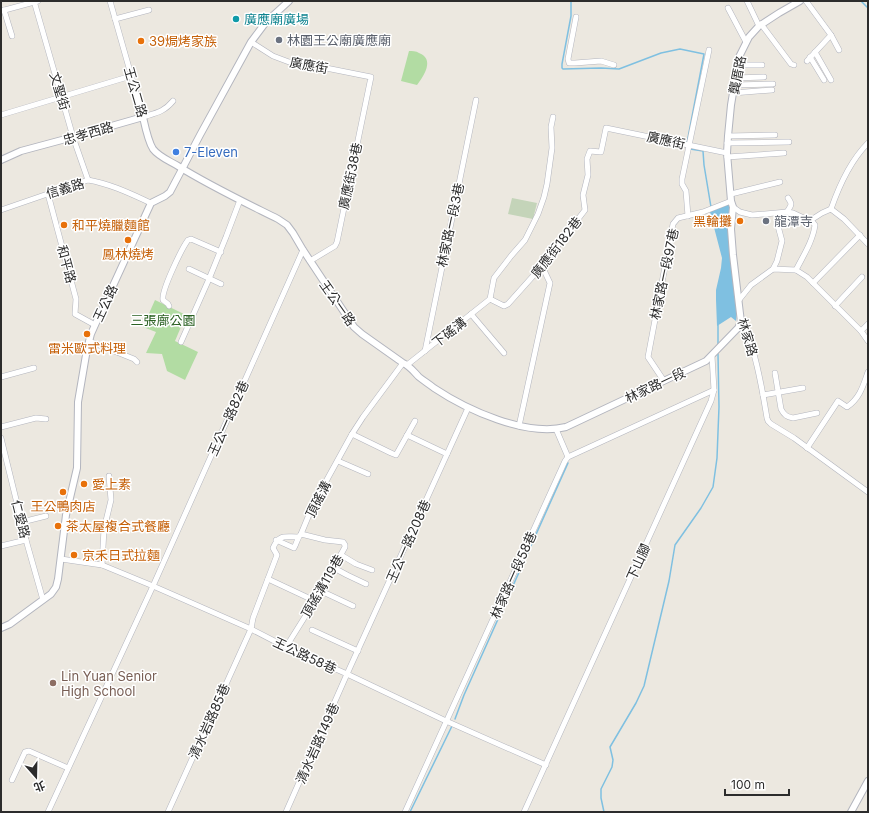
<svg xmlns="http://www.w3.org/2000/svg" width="869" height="813" font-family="Inter,'Noto Sans TC',sans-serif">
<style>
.green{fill:#b2dca3}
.cemetery{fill:#c4d4b9}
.water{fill:#7fc0e1}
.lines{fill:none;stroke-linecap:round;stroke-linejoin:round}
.stream{stroke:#7fc0e1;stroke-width:1.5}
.minor-casing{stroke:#b3b5be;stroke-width:6}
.tertiary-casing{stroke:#b3b5be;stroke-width:8}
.minor{stroke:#fff;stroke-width:5}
.tertiary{stroke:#fff;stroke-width:6}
.culture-dot{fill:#0f9aa8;stroke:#fff;stroke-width:1.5}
.worship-dot{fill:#6b7280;stroke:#fff;stroke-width:1.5}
.food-dot{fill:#e8710a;stroke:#fff;stroke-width:1.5}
.shop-dot{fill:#3f7fe0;stroke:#fff;stroke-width:1.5}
.education-dot{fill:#8d6e63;stroke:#fff;stroke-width:1.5}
.labels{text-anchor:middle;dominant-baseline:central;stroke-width:3;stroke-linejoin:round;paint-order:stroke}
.culture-label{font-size:13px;fill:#0d838f;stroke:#fff;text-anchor:start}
.worship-label{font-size:13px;fill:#5b616d;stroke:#fff;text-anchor:start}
.food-label{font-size:13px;fill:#c56008;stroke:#fff;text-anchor:start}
.street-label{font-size:13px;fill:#2c2c2c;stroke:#fff}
.shop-label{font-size:13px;fill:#366cbe;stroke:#fff;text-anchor:start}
.park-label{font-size:13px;fill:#2b6123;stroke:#fff}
.education-label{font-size:13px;fill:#785e54;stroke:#fff;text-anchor:start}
</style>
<rect width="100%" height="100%" fill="#ece8e0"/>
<g class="green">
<path d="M409,51C412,51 416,51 419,53C435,59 424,76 417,85L401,81Z"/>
<path d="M155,300L186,315L175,341L198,352L185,380L167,371L162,354L146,353L156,332L143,327Z"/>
</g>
<path class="cemetery" d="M512,198L537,203L533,219L508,214Z"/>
<path class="water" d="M729,203L731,253L737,311L736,321L731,317L717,326L716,300V290L721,268L722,258L710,212L714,209Z"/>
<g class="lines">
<g class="stream">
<path d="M571,1V16L562,64V68L563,69L601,68L619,69L661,53L680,49L704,54L687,143"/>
<path d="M861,1L868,8"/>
<path d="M690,149L703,151L704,165L711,207"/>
<path d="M718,325V345"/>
<path d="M455,719L464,695L568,463"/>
<path d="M410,812L452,726"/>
<path d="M604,812L601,798V789L612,767L613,760L610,747L636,703L644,686L669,581L675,545L701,508L713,487L717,458L718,432L719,407L718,354"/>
</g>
<defs>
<g id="minor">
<path d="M34,1L73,137L88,180"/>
<path d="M110,1L143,117C156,113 164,112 173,101"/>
<path d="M747,1L759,26"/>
<path d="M806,1L831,35L839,50"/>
<path d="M728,8L746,42"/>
<path d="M4,10L12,36"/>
<path d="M1,11L38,1"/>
<path d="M576,17L568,59L569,63H575L601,61L614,65"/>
<path d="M115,19L149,10"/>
<path d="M761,24L791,64L794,65"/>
<path d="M251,42L273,56L289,62L311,65L371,77L337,242L335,246L310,261"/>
<path d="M815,52L831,80"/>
<path d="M810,57L824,80"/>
<path d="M807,61L831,35"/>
<path d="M737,65H762"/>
<path d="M735,78L764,77"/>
<path d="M734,85L773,84"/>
<path d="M733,93L772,90"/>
<path d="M1,115L131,76"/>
<path d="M728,136L775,135"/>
<path d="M727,143L789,142"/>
<path d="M727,157L784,153"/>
<path d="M48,194L76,299L75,314L95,325"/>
<path d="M731,194L780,182"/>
<path d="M733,207L740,212L752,215L787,212L793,213L808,220H811L822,213L831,209"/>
<path d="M831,209C839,186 850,161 868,143"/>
<path d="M831,209L844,219L868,244"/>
<path d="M1,210L88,180C111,184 131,194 151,203"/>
<path d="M787,212C791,205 793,205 788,198"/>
<path d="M688,216L686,191L682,184V179L709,50"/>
<path d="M189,269L221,284"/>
<path d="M773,269L777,261L782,241L778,226L777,214"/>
<path d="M796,270C803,256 813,241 815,225L811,220"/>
<path d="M813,283L860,235"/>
<path d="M490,299L504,306L508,304L542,266L585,210L583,195L588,175L587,159L590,151L601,152L606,128L727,153"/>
<path d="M490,299L494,278L511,256L525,240L538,214L544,197L547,184L552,148L551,127L553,117"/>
<path d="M739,300L751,285L773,269L796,270L807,277L861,331L868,341"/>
<path d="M169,306L168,304L163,300C161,291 182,248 188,240L191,239L221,252"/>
<path d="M835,306L862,277"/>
<path d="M471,314L504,353"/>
<path d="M741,322C750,335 753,350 757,366C761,383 764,400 767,418L768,421L771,424L794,438L868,492"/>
<path d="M861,331L868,324"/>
<path d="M89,341L134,359L137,362"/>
<path d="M181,342L209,279L226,237L240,200"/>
<path d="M425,351L476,100"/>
<path d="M407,365L490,299"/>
<path d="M775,373L781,409C784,415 787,417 793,418L817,413"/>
<path d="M1,377L34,368"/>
<path d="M664,381L648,357L673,224L678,218L703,212L731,201"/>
<path d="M763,395L803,388"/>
<path d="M519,426L550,283L542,266"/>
<path d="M1,427L36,418L46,419"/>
<path d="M352,434L391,453L396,455L415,421"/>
<path d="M407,435L447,454"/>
<path d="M1,438L26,540L43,600"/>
<path d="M807,448L838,401L847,407C860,398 863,386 868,372"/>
<path d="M568,457L714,390"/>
<path d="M338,461L368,474"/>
<path d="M22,522L46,516"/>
<path d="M276,540L294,548C297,543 297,538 301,534L313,505L352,434L363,417L403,363"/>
<path d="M1,546L26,540"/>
<path d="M341,555L356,564L372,570"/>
<path d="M61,559L102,565L153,586L251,629L286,647L347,674L446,721L546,765"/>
<path d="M102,565L104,529L111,500L109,476"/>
<path d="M334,568L347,575L366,584"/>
<path d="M268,579L315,601"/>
<path d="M321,591L353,606"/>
<path d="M312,630L358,651"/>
<path d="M286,647L321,591L345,547V545L343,542L325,540L301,534"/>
<path d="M12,780L25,752L29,751L68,768"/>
<path d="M48,812L153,586L303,250"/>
<path d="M168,812L251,629L253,618L277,555L273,548C279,534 284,537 298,537"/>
<path d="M286,812L347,674L468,408"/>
<path d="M405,812L565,461L568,457L556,429"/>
<path d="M524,812L711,401L714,390L712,356"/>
</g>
<g id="tertiary">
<path d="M1,160L21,151L73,137L143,117C145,126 148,141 153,149C159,157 170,161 178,166C210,186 244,202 278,219L287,225L293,233L303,250L354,327L362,334L403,363C410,366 414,372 419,377C424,381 429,384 434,388C467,410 526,437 566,427L706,361L738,328L741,322L733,255L731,229L733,207L731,201L727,153L728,136L731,105L739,57L749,37L759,26L779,13L800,1"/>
<path d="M1,628L10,624L51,594L56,587L58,579L66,515L77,468L78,402L87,349L91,334L95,325L151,203L165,196L170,192L200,135L251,42L266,22L289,1"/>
<path d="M851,812L868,781"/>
</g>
</defs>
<use href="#minor" class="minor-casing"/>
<use href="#tertiary" class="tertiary-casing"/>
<use href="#minor" class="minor"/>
<use href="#tertiary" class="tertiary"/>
</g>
<circle class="culture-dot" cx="236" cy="19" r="4"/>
<g class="worship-dot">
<circle cx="279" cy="40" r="4"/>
<circle cx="766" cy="221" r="4"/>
</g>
<g class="food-dot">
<circle cx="141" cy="41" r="4"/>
<circle cx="740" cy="221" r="4"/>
<circle cx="64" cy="225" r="4"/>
<circle cx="128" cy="240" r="4"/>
<circle cx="87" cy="334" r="4"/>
<circle cx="84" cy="484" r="4"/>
<circle cx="63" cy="492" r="4"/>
<circle cx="58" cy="526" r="4"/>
<circle cx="74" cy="555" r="4"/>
</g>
<circle class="shop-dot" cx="176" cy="152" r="4"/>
<circle class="education-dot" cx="53" cy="683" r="4"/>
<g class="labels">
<g class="culture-label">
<text x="244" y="19">廣應廟廣場</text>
</g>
<g class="worship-label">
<text x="287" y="40">林園王公廟廣應廟</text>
<text x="774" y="221">龍潭寺</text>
</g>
<g class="food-label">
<text x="149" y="41">39焗烤家族</text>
<text x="732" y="221" text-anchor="end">黑輪攤</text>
<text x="72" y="225">和平燒臘麵館</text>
<text x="128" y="254" text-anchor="middle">鳳林燒烤</text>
<text x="87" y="348" text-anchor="middle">雷米歐式料理</text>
<text x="92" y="484">愛上素</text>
<text x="63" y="506" text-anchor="middle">王公鴨肉店</text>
<text x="66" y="526">茶太屋複合式餐廳</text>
<text x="82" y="555">京禾日式拉麵</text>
</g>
<g class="street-label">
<text transform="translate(309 65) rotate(10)">廣應街</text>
<text transform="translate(737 75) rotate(-79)">龔厝路</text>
<text transform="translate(60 91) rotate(73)">文聖街</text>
<text transform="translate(136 92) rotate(74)">王公二路</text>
<text transform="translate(88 133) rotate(-16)">忠孝西路</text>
<text transform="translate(666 140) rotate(12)">廣應街</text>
<text transform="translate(350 176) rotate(-78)">廣應街38巷</text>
<text transform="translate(65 188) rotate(-17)">信義路</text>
<text transform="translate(450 225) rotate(-78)">林家路一段3巷</text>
<text transform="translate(556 247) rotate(-52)">廣應街182巷</text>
<text transform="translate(67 264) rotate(75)">和平路</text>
<text transform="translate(664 274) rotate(-78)">林家路一段97巷</text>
<text transform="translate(105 303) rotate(-65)">王公路</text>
<text transform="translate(338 303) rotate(55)">王公一路</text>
<text transform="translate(449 332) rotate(-38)">下磘溝</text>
<text transform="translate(748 337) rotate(73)">林家路</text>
<text transform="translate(655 385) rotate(-25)">林家路一段</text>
<text transform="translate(228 418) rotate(-66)">王公一路82巷</text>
<text transform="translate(318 499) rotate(-63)">頂磘溝</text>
<text transform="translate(21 519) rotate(76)">仁愛路</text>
<text transform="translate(408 541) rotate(-66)">王公一路208巷</text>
<text transform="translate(638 562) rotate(-66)">下山腳</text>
<text transform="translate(513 575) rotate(-66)">林家路一段58巷</text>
<text transform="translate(322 586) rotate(-60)">頂磘溝119巷</text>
<text transform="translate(305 655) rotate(25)">王公路58巷</text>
<text transform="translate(209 721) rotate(-66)">清水岩路85巷</text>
<text transform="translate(317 743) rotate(-66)">清水岩路149巷</text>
</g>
<g class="shop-label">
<text x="184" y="152">7-Eleven</text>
</g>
<g class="park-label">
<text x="163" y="320">三張廍公園</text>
</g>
<g class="education-label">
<text x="61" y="676">Lin Yuan Senior<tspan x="61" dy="15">High School</tspan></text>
</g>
</g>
<rect width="869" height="813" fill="none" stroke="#2c2c2c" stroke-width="4"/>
<g transform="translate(36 777) rotate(160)" stroke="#ffffff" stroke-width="3" paint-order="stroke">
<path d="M0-3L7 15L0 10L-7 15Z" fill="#2c2c2c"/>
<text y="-6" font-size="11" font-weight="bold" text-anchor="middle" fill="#2c2c2c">北</text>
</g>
<path d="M725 789v6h64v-6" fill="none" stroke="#2c2c2c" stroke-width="2"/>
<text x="731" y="789" font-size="12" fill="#2c2c2c" stroke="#ffffff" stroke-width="3" paint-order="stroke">100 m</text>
</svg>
